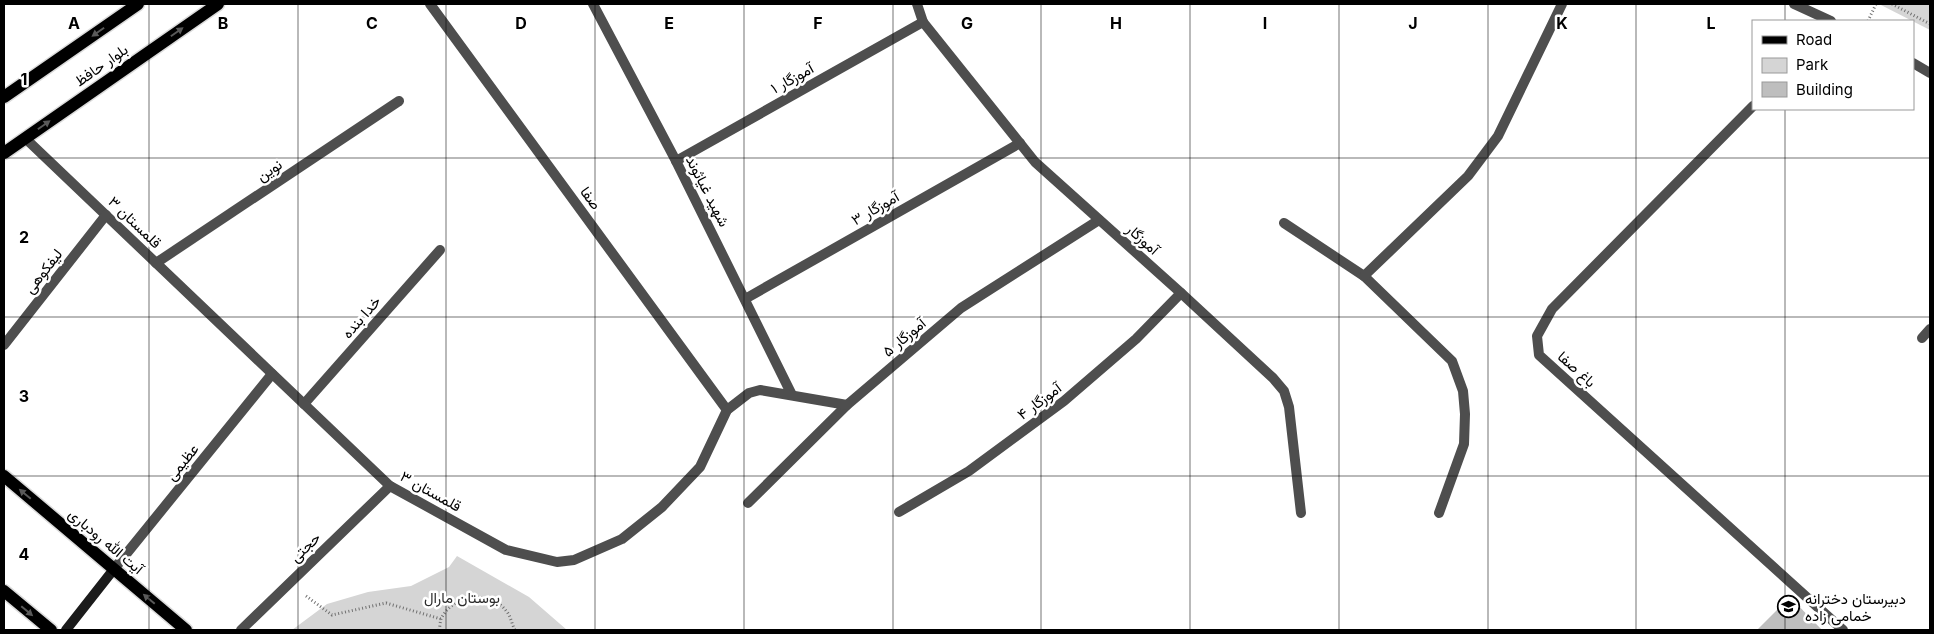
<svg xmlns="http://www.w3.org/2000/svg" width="1934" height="634" font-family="Inter,Vazirmatn,sans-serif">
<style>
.green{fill:#d5d5d5}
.building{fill:#bebebe}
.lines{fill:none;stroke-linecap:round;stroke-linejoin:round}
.primary-casing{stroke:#dbdbdb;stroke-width:15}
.path{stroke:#707070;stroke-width:3;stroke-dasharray:1 2.5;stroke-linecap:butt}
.service{stroke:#4e4e4e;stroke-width:10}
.minor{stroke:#4e4e4e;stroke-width:10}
.tertiary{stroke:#4e4e4e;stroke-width:10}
.secondary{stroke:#1b1b1b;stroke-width:10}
.primary{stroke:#000;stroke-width:12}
.oneway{fill:#595959}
.grid{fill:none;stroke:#000;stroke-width:1;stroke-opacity:0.55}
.labels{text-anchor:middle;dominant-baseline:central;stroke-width:5;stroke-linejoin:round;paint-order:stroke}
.street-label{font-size:15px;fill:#000;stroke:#fff}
.park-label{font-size:15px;fill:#2c2c2c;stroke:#fff}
.poi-label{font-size:15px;fill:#000;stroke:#fff;text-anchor:start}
.grid-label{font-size:16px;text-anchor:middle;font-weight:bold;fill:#000;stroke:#fff;stroke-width:5;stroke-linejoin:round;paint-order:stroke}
</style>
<rect width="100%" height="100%" fill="#fff"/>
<g class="green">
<path d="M1879,4H1930V30Z"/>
<path d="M457,556L529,597L567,630H292L327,604L368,592L411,586L449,567Z"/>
</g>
<path class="building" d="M1790,597L1822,630H1757Z"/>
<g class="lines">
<defs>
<g id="primary">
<path d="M4,97L138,4"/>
<path d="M4,153L218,4"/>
<path d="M4,476L186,630"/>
<path d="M4,591L51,630"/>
</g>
</defs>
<use href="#primary" class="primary-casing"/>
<g class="path">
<path d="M1892,4L1930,24"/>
<path d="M1868,21L1876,4"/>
<path d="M306,596L332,615L386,603L441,619"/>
<path d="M439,630C440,627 440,622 441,619C453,594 491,589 507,612C511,617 512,625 515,630"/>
</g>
<g class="service">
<path d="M1753,106L1552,309L1537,336L1539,355L1843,630"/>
<path d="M676,161L923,22"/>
<path d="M1284,223L1364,276L1452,361L1463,391L1465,414L1464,444L1439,513"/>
<path d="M156,263L399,101"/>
<path d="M1364,276L1468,176L1498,136L1562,4"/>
<path d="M745,299L1020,143"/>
<path d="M1922,338L1930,329"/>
<path d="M304,404L440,250"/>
<path d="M748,503L847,405L961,308L1099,220"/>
<path d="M899,512L969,471L1064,401L1136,339L1181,293"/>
</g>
<g class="minor">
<path d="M430,4L727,410"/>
<path d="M593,4L676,161L792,395"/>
<path d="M917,4L923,22L1035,162L1181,293L1273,378L1284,391L1289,407L1301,513"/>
<path d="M25,138L390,486L506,550L557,562L574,560L622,539L662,507L700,467L727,410L749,393L760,390L847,405"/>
<path d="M4,345L106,215"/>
<path d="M114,569L272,374"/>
<path d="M241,630L390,486"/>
</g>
<g class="tertiary">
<path d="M1794,4L1831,21"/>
<path d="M1913,63L1930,73"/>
</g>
<path class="secondary" d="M66,630L114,569"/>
<use href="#primary" class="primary"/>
</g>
<defs><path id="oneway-solid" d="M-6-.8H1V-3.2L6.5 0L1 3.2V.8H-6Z" transform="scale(1.25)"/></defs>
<g class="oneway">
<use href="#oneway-solid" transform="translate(98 32) rotate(145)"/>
<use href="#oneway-solid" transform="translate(177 32) rotate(-35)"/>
<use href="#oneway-solid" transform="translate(44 125) rotate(-35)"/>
<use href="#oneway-solid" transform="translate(25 494) rotate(-140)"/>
<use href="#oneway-solid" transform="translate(149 599) rotate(-140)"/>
<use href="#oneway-solid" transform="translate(27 611) rotate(40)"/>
</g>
<path class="grid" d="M149,4V630M298,4V630M446,4V630M595,4V630M744,4V630M893,4V630M1041,4V630M1190,4V630M1339,4V630M1488,4V630M1636,4V630M1785,4V21M1785,109V630M4,158H1930M4,317H1930M4,476H1930"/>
<defs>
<symbol id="school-ring" viewBox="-11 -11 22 22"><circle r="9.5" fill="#fff" stroke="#000" stroke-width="1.5"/><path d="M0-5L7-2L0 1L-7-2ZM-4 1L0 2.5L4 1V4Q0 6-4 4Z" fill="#000"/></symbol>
</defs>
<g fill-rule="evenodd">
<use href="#school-ring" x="1776" y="594" width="25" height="25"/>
</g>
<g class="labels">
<g class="street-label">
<text transform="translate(101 65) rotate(-35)">بلوار حافظ</text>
<text transform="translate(792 78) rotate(-29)">آموزگار ۱</text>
<text transform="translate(269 170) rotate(-34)">نوین</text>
<text transform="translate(708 191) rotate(63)">شهید غیاثوند</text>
<text transform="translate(591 198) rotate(54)">صفا</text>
<text transform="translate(875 208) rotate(-30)">آموزگار ۳</text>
<text transform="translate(135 222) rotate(44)">قلمستان ۳</text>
<text transform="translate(1143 239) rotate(42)">آموزگار</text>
<text transform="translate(43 271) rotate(-52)">لیفکوهی</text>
<text transform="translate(361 317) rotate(-49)">خدا بنده</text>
<text transform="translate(904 337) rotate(-40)">آموزگار ۵</text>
<text transform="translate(1577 369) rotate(42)">باغ صفا</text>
<text transform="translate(1039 401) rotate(-37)">آموزگار ۴</text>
<text transform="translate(182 462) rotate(-51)">عظیمی</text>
<text transform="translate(431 491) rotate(29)">قلمستان ۳</text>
<text transform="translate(106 541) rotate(40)">آیت الله رودباری</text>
<text transform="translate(305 547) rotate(-44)">حجتی</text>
</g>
<g class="park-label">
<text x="462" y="597">بوستان مارال</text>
</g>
<g class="poi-label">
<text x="1805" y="598">دبیرستان دخترانه<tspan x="1805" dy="17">خمامی زاده</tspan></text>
</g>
</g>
<g class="grid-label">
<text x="74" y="29">A</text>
<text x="223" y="29">B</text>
<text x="372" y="29">C</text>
<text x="521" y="29">D</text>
<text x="669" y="29">E</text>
<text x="818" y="29">F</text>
<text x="967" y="29">G</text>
<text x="1116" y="29">H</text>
<text x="1265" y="29">I</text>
<text x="1413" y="29">J</text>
<text x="1562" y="29">K</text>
<text x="1711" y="29">L</text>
<text x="24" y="85">1</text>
<text x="24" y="243">2</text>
<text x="24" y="402">3</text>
<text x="24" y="560">4</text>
</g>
<rect width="1934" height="634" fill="none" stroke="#000000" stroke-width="10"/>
<rect x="1752" y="20" width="162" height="90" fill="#ffffff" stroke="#999999"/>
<rect x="1762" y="36" width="25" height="8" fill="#000000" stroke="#999999"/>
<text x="1796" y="45" font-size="15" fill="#000000">Road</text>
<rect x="1762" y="58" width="25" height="15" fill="#d5d5d5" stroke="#999999"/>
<text x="1796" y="70" font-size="15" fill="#000000">Park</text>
<rect x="1762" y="82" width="25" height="15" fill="#bebebe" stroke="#999999"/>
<text x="1796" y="95" font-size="15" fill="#000000">Building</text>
</svg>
